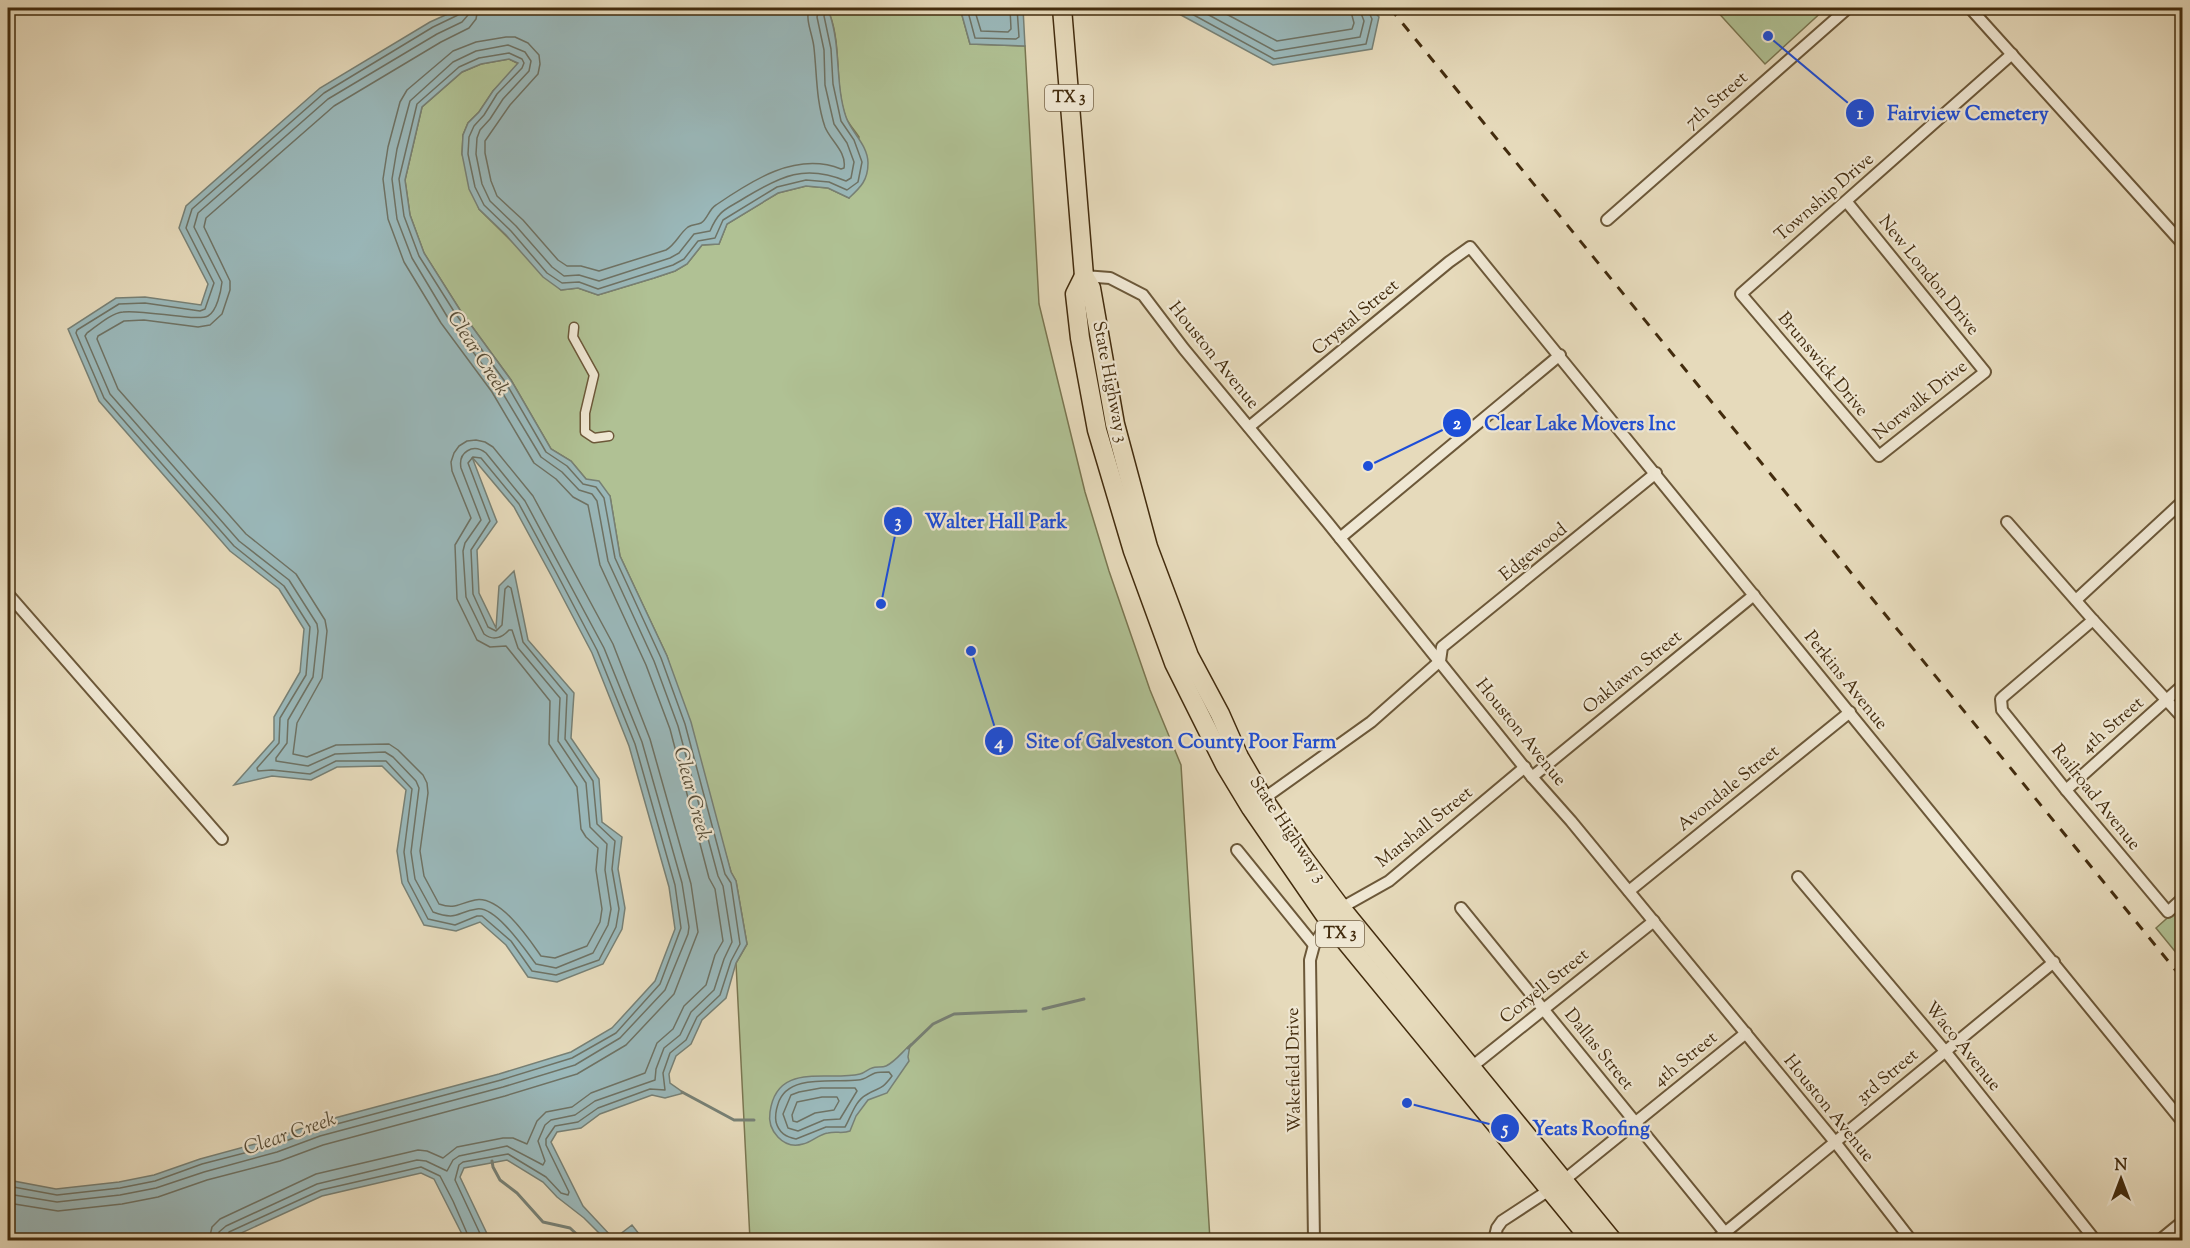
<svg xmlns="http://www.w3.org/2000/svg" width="2190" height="1248" font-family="'Sorts Mill Goudy',serif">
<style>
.green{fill:#b0c194;stroke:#7a7651;stroke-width:1.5}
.water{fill:#9ab8ba;stroke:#778075;stroke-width:1.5}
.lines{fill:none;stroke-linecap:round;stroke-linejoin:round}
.shore{stroke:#6e7264;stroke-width:1.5}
.stream{stroke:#778075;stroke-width:3}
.pedestrian-casing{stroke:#6c5839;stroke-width:11}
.minor-casing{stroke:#6c5839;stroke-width:14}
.primary-casing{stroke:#432c0e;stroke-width:21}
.pedestrian{stroke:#efe7d3;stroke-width:8}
.minor{stroke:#efe7d3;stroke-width:10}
.primary{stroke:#e6dabb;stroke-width:18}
.rail{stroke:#432c0e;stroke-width:3;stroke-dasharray:10 10;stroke-linecap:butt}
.labels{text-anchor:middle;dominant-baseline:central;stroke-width:4.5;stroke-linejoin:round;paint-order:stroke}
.shield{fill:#efe7d3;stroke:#776449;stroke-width:1.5}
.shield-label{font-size:16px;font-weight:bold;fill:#432c0e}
.street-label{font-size:18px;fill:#432c0e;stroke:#efe7d3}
.water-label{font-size:20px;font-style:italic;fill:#594f39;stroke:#efe7d3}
.leader{fill:none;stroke:#1d4ed8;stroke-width:2}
.callout-dot{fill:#1d4ed8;stroke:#efe7d3;stroke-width:2}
.mark-label{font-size:18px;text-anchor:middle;font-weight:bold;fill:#fff}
.callout-label{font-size:20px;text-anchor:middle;font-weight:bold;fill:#1d4ed8;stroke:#efe7d3;stroke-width:4.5;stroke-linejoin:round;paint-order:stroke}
</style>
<rect width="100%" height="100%" fill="#e6dabb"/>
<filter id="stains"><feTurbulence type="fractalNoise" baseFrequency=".00333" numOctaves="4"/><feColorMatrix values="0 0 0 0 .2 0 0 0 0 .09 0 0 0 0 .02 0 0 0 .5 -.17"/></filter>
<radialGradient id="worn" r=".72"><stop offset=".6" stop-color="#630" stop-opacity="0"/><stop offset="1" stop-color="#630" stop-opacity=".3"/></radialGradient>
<g class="green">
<path d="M836,8H960L970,44L1025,46L1039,304L1085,492L1109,571L1150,690L1181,765L1210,1240H750L736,963L747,944L736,881L731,872L667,656L620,556L610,496L586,479L571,461L551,449L511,380L460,310L424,253L410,215L405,180L422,107L462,72L481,64L509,59L519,64L493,91L479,112L468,123L463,135L462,154L479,209L561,290L578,288L598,295L654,278L675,271L687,264L702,245L719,244L727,224L778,193L806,186L828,188L849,198L859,137C855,131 849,124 846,118C834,85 842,48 830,15Z"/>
<path d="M1714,8H1826L1765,64Z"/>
<path d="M2182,905V960L2156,928Z"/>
</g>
<g class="water">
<path d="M461,8H836L830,15C841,48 835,84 846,117C851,132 868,145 868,163C868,180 861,187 849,198L828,188L806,186L778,193L727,224L719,244L702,245L687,264L675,271L654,278L598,295L578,288L561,290L543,277L506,235L479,209L469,189L462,154L463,135L468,123L479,112L493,91L518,63L509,59L481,64L462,72L422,107L405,180L410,215L424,253L460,310L511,380L551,449L571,461L586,479L599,481L610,496L620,556L667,656L691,722L731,872L736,881L747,944L736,963L726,998L702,1020L691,1044L676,1056L669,1074L670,1083L684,1093L665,1098L652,1095L600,1114L581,1128L557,1132L551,1142L583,1206L611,1236L615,1238L632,1225L643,1239L606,1240L584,1218L557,1197L543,1182L507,1160L464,1168L460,1177L490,1240H465L434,1179L421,1173L322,1196L226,1240H8V1180L56,1189L119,1182L154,1175L200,1159L273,1139L316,1123L499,1074L571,1052L612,1028L655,981L675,929L669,887L629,746L592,653L552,577L514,507L472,457L497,522L477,550L479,593L496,628L499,586L514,571L528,640L574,693L571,738L599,779L602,822L622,837L618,869L625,908L622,929L603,964L557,982L528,977L506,945L480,922L456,931L424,925L402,883L397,851L406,790L382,766L337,767L311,780L272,776L234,785L274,740V717L300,672L304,629L279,589L230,551L99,401L68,329L116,298L145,297L201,305L208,284L179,228L186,206L320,88L430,22Z"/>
<path d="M960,8H1023L1025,46L970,44Z"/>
<path d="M1168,8H1371L1379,17L1372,49L1273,65Z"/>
<path d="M910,1045L908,1057L909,1061L887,1093L868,1100L856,1116L850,1131C843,1134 836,1131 828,1133C819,1134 812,1142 803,1144C783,1150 767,1130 770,1112C777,1061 827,1082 860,1074C865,1073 868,1069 872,1068C876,1066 882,1068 886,1066C895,1062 903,1051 910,1045Z"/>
</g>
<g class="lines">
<g class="shore">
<path d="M967,8L975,38L1016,39L1019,37L1017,8"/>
<path d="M974,8L981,31L1008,32L1011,29L1010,8"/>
<path d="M1181,8L1274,59L1366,44L1372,19L1367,8"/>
<path d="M1196,8L1275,51L1360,37L1364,21L1359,8"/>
<path d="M1215,8L1277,41L1352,29L1354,23L1350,8"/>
<path d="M889,1072L892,1076C880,1092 880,1086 866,1095C855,1101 851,1117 845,1127H826L796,1139C786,1137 779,1133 776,1122C775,1116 776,1110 778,1104C787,1073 834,1083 858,1080C865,1080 869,1075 875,1073C879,1072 885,1072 889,1072Z"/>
<path d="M821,1088H855L857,1091L840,1119L824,1120L798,1131L788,1128L783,1114L791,1095L799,1092Z"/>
<path d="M822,1097H837L839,1101L834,1110L815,1113L797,1122L793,1121L792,1115L797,1102Z"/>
<path d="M8,1186L57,1195L120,1188L155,1181L202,1164L275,1145L318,1129L501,1080L572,1058L616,1033L660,984L681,928L675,885L635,744L597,650L557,574L519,504L481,458L473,457L468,463L490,521L471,550L473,594L488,627L496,631L502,625L505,589L508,586L511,588L523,642L567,695L565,739L593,781L597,824L615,841L612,869L619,909L616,927L599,960L556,975L532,971L511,941L482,916H477L455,925L428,919L408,881L404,852L412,789L386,761H336L310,774L272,770L258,771L257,768L279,743L280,718L306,675L310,627L284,586L234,546L104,398L76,333L77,330L119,304L145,303L200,311L205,309L214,283L186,228L192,209L324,93L433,27L458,15L461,8"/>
<path d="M8,1194L57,1202L120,1195L156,1188L204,1172L277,1152L320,1136L503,1087L575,1065L620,1038L665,990L688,934L689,927L682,883L642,742L604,648L525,501L486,453C473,443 458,452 461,468L481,520L465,543L463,551L466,597L484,634C493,641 502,638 509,630H512L518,648L560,698L558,741L586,783L590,827L607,844L605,870L611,909L608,925L593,953L556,968L536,964C526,951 496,906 477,909C456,912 458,921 433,912L415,879L411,852L419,788L416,781L393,757L385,752L335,754L308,766L276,761V758L287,743L288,720L313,677L318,631L317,624L289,580L239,541L110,394L85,336L87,333C97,326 111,313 123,312C142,309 197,322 208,316C217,311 221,291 222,282L194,227L198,213L328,99L437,34L462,22L468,15L469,8"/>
<path d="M8,1203L58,1211L122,1204L158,1197L207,1180L280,1161L323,1145L505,1096L577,1074L626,1045L674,994L698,932L691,884L650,739L613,644L533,496L493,447L485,442L476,440L467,441L459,446L454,453L451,462L452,471L471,518L455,545L457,599L477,640L490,647L506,646L550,701L549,744L577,787L581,829L586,837L598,848L596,870L602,909L600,922L587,946L555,958L541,956C529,939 500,895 475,900C459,903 456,910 439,904L424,876L420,851L428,793L427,783L423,775L398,750L389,744L336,745L307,757L293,754L297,723L322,678L327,631L325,620L296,574L246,534L118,389L97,339L98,336L124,321L144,320L198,327L210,325L222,314L230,290V281L204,227L206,218L334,106L441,42L469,28L476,19L478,8"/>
<path d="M209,1240L212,1227L220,1219L316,1174L418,1150L427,1151L443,1158L457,1147L503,1138H513L527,1144L537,1121L546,1112L572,1107L591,1093L645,1073L657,1043L673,1029L684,1006L706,985L715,955L723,941L715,889L709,878L670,729L646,665L600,565L588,505L573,497L556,479L534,463L492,392L441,323L404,262L388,219L383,179L388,147L400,102L407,90L453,51L476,42L506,37H515L528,43L539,55L540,64L538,74L510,105L485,141V153L491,181L497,196L523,220L558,260L567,266H581L599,271L666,250C676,244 679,234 688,227C693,224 697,225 701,223C707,220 709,209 716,205C751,181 796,151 841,169L844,168C847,152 830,140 825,127C816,101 817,75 814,48C813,35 805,21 809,8"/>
<path d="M218,1240L219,1232L226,1226L317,1184L417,1160L426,1161L447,1171L453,1160L459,1156L507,1146L543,1165L545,1161L538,1141L545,1125L551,1120L575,1115L595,1101L655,1080L656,1069L664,1048L680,1035L691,1012L714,990L724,959L732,942L723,886L718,876L678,726L654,661L608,561L597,501L592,494L579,490L562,472L541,457L499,387L448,318L412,258L397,219L392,179L397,149L410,101L453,62L476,51L508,45L525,52L531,61L529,71L503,99L490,119L480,130L477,138L476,154L482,184L490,201L516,226L552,267L564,276L579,275L599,281L670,258L679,253L694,234L710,231C720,208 726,210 746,197C781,176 805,164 846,181L851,178L854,162L847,143L834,124L825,85L824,50L817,17L819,8"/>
<path d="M225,1240L229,1232L321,1190L421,1167L440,1176L453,1201L470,1240"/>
<path d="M483,1240L455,1180L459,1165L463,1162L508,1154L546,1177L561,1193L568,1195L569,1192L546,1145V1139L555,1126L578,1122L598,1108L650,1089L665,1090L663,1073L670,1053L686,1040L697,1017L720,995L731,961L740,944L731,883L725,874L685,724L661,658L615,558L604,498L596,487L583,484L567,466L546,452L506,383L455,313L419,256L404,216L399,179L417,104L459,67L479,58L509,53L522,59L524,63L522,68L497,94L484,115L474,126L469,137L468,154L475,187L484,205L511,231L547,273L562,283L579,282L598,289L673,265L684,259L698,241L715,238L723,220L777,187L806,180L829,182L847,190L858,182L862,162L854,140L841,121L833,84L831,49L824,16L828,8"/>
</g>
<g class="stream">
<path d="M1043,1009L1084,999"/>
<path d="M908,1048L933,1024L954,1014L1026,1011"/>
<path d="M682,1092L734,1120H754"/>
<path d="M492,1161L493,1167L500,1180L517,1193L543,1222L570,1228L583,1240"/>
</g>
<defs>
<path id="pedestrian" d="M574,327L573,337L594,375L585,413V432L594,438L609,436"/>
<g id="minor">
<path d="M1970,8L2182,243"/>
<path d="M1846,201L1985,372L1879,456L1741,294L2012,54"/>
<path d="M1607,220L1848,8"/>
<path d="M1084,276L1110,278L1143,295L1184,349L1328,523L1532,777L1571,821L1835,1142L1911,1240"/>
<path d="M1249,427L1449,262L1470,247L2182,1121"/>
<path d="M2007,522L2093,620L2182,717"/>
<path d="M1340,538L1560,355"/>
<path d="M8,594L222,839"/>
<path d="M2076,600L2182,502"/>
<path d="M2093,620L2004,696L2001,699L2002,710L2066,790L2168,912L2182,899"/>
<path d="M1532,777L1754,595"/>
<path d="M2066,790L2182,686"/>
<path d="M1259,802L1371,722L1440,661L1442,647L1656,473"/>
<path d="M1237,850L1314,945"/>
<path d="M1798,877L1945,1051L2095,1240"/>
<path d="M1629,891L1850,712"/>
<path d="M1461,908L1731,1240"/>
<path d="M1469,1069L1654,921"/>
<path d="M1314,1240L1310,960L1314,945L1329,921L1341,908L1389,881L1525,767"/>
<path d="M1494,1240L1497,1228L1502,1221L1563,1181L1746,1033"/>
<path d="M1716,1240L2054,962"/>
<path d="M2160,1240L2182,1222"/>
</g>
<g id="primary">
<path d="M1062,8L1084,276L1091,288L1115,424L1148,547L1189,656L1220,714L1239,757L1264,800L1302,856L1341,908L1612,1240"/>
<path d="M1084,276L1075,294L1080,338L1097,430L1133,551L1174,663L1225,765L1251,808L1329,921L1591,1240"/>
</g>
</defs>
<use href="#pedestrian" class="pedestrian-casing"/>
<use href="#minor" class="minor-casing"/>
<use href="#primary" class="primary-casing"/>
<use href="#pedestrian" class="pedestrian"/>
<use href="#minor" class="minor"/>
<use href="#primary" class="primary"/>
<path class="rail" d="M1390,8L2182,978"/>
</g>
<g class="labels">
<g class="shield">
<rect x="1045" y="85" width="48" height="26" rx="4.5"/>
<rect x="1316" y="921" width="48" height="26" rx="4.5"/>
</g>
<g class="shield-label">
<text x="1069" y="98">TX 3</text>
<text x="1340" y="934">TX 3</text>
</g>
<g class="street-label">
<text transform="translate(1717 101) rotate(-41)">7th Street</text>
<text transform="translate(1825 198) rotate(-41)">Township Drive</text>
<text transform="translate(1928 276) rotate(51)">New London Drive</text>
<text transform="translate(1356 318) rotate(-40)">Crystal Street</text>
<text transform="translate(1213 356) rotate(51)">Houston Avenue</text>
<text transform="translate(1822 365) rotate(50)">Brunswick Drive</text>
<text transform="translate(1109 382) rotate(79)">State Highway 3</text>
<text transform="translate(1921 401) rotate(-39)">Norwalk Drive</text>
<text transform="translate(1534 553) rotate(-39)">Edgewood</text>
<text transform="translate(1633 673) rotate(-39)">Oaklawn Street</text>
<text transform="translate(1845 681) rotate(51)">Perkins Avenue</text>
<text transform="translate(2113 726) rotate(-41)">4th Street</text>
<text transform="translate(1520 733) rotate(51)">Houston Avenue</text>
<text transform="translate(1729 789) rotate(-39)">Avondale Street</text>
<text transform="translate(2095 798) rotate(51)">Railroad Avenue</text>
<text transform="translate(1425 828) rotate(-39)">Marshall Street</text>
<text transform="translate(1287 830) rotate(56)">State Highway 3</text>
<text transform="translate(1545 987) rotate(-39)">Coryell Street</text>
<text transform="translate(1962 1047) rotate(51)">Waco Avenue</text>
<text transform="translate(1598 1050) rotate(51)">Dallas Street</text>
<text transform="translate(1686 1060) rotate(-39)">4th Street</text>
<text transform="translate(1295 1070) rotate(-91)">Wakefield Drive</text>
<text transform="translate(1888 1077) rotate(-40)">3rd Street</text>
<text transform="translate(1828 1109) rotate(51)">Houston Avenue</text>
</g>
<g class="water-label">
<text transform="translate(477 354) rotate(57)">Clear Creek</text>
<text transform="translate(691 794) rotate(75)">Clear Creek</text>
<text transform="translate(290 1135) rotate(-19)">Clear Creek</text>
</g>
</g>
<path class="leader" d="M1768 36L1860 113M1368 466L1457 423M881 604L898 521M971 651L999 741M1407 1103L1505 1128"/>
<g class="callout-dot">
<circle cx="1768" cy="36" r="6"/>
<circle cx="1368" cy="466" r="6"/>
<circle cx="881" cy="604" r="6"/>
<circle cx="971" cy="651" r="6"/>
<circle cx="1407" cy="1103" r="6"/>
<circle cx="1860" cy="113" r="15"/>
<circle cx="1457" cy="423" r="15"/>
<circle cx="898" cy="521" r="15"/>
<circle cx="999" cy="741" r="15"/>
<circle cx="1505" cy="1128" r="15"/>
</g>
<g class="mark-label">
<text x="1860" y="119">1</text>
<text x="1457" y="429">2</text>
<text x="898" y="527">3</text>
<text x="999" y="748">4</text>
<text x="1505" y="1134">5</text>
</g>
<g class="callout-label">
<text x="1968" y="120">Fairview Cemetery</text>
<text x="1580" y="430">Clear Lake Movers Inc</text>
<text x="996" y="528">Walter Hall Park</text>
<text x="1181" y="748">Site of Galveston County Poor Farm</text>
<text x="1591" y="1135">Yeats Roofing</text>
</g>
<rect width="2190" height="1248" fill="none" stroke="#e6dabb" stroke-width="30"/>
<rect x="9" y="9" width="2172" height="1230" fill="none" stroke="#432c0e" stroke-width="3"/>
<rect x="15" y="15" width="2160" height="1218" fill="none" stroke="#432c0e" stroke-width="1.5"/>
<g transform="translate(2121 1179)" stroke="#efe7d3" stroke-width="4.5" paint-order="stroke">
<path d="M0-4.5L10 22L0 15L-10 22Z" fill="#432c0e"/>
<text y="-9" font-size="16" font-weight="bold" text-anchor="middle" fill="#432c0e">N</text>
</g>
<rect width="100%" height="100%" filter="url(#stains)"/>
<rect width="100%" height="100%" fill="url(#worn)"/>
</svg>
